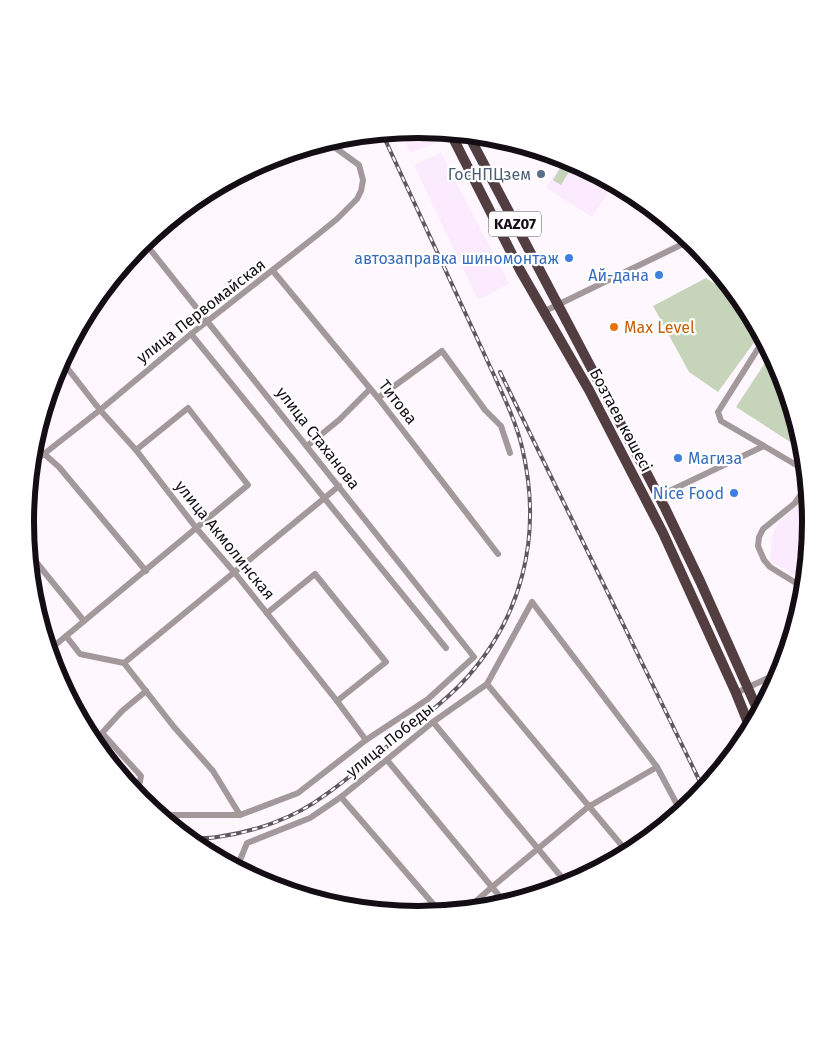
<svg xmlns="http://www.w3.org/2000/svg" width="836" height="1044" font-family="'Fira Sans',sans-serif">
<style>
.built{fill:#fceafe}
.green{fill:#c6d4ba}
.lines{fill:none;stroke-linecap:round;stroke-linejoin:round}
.minor{stroke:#a4999a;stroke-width:6}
.trunk{stroke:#523e41;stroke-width:10}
.rail-casing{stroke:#5f585f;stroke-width:4}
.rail{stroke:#fff;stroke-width:2;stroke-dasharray:5.5;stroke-linecap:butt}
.service-dot{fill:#5c6f8a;stroke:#fff;stroke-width:2}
.shop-dot{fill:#3f7fe0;stroke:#fff;stroke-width:2}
.food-dot{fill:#e8710a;stroke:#fff;stroke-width:2}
.labels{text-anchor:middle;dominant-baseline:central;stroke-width:4.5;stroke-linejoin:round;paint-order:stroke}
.shield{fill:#fff;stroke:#5a565a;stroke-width:1}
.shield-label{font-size:15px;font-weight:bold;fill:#140e14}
.service-label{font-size:16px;fill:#4e5e75;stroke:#fff;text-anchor:end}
.shop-label{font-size:16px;fill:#366cbe;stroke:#fff;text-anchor:end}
.street-label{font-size:16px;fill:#140e14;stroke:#fff}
.food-label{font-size:16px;fill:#c56008;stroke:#fff;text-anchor:start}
.rim{fill:none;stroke:#140e14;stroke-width:6}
</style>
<rect width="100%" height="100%" fill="#fef7fe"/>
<g class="built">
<path d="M418,129L432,130L436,143L410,153L401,131Z"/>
<path d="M441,153L509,284L478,300L414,165Z"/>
<path d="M565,158L614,183L592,217L546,188Z"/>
<path d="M808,492L811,522L805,580L770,561L772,537L777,524L802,501Z"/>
</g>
<g class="green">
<path d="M566,158L575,162L561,185L553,180Z"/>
<path d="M706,278L746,305L761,333L718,392L689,372L653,306Z"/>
<path d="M771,354L781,372L804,451L736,407Z"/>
</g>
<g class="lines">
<g class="minor">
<path d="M142,242L149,248L474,657L428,699L366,740L298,793L240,815H159"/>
<path d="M273,271L378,398L498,554"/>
<path d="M545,311L691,240"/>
<path d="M191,334L446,648"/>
<path d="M764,339L718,412L721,421L764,446"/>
<path d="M61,360L100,410L136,450L197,529L234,572L337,701L366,740"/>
<path d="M378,398L442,351L485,410L501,426L510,453"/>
<path d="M33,444L59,467L146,571"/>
<path d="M307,446L339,420L370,389"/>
<path d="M31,464L100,410L191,334L316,236L337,219L357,199L361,191L363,180L359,165L326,141"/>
<path d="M659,496L764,446L803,469L805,465"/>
<path d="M28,552L84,621"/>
<path d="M804,588L770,567L764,560L758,546L759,537L763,529L795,503L807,485"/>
<path d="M267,613L315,574L386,662L337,701"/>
<path d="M66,636L80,654L124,663L174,727L213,771L240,815"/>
<path d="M48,651L248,485L188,408L136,450"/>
<path d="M124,663L339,486"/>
<path d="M487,684L628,853"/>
<path d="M736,693L781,672"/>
<path d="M433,722L568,885"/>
<path d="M387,760L506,904"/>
<path d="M137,796L141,776L102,733L122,711L146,691"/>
<path d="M341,797L441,913"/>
<path d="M344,908L238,865L247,843L310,818L341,797L433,722L487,684L532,602L657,767L681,812"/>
<path d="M466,910L492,887L588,807L657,767"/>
</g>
<g class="trunk">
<path d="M450,132L520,270L589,390L663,533L736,693L751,730"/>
<path d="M468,134L665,508L700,581L759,713"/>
</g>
<defs>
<g id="rail">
<path d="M500,372L704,790"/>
<path d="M187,838C197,838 207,839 217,837C254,832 295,818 325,795C344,782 361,767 379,753C406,731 435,710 460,685C523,619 543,535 522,447C516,422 504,397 493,373L382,133"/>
</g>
</defs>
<use href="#rail" class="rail-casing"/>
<use href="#rail" class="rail"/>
</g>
<circle class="service-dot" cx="541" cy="174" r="5"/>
<g class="shop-dot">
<circle cx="569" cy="258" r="5"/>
<circle cx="659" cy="275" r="5"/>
<circle cx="678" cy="458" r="5"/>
<circle cx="734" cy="493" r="5"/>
</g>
<circle class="food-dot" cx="614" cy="327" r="5"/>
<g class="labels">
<rect class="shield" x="489" y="211.5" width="52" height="25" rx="4"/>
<g class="shield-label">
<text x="515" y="224">KAZ07</text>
</g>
<g class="service-label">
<text x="531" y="174">ГосНПЦзем</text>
</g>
<g class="shop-label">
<text x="559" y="258">автозаправка шиномонтаж</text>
<text x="649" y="275">Ай-дана</text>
<text x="688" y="458" text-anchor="start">Магиза</text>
<text x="724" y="493">Nice Food</text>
</g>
<g class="street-label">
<text transform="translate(201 311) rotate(-38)">улица Первомайская</text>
<text transform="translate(398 402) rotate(52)">Титова</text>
<text transform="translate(621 420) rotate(62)">Бозтаев көшесі</text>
<text transform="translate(318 438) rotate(52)">улица Стаханова</text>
<text transform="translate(225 540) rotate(51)">улица Акмолинская</text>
<text transform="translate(390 740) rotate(-39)">улица Победы</text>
</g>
<g class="food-label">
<text x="624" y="327">Max Level</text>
</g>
</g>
<path d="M0 0H836V1044H0ZM34 522a384 384 0 1 1 768 0a384 384 0 1 1-768 0Z" fill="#fff" fill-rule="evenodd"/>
<path class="rim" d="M34 522a384 384 0 1 1 768 0a384 384 0 1 1-768 0Z"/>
</svg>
